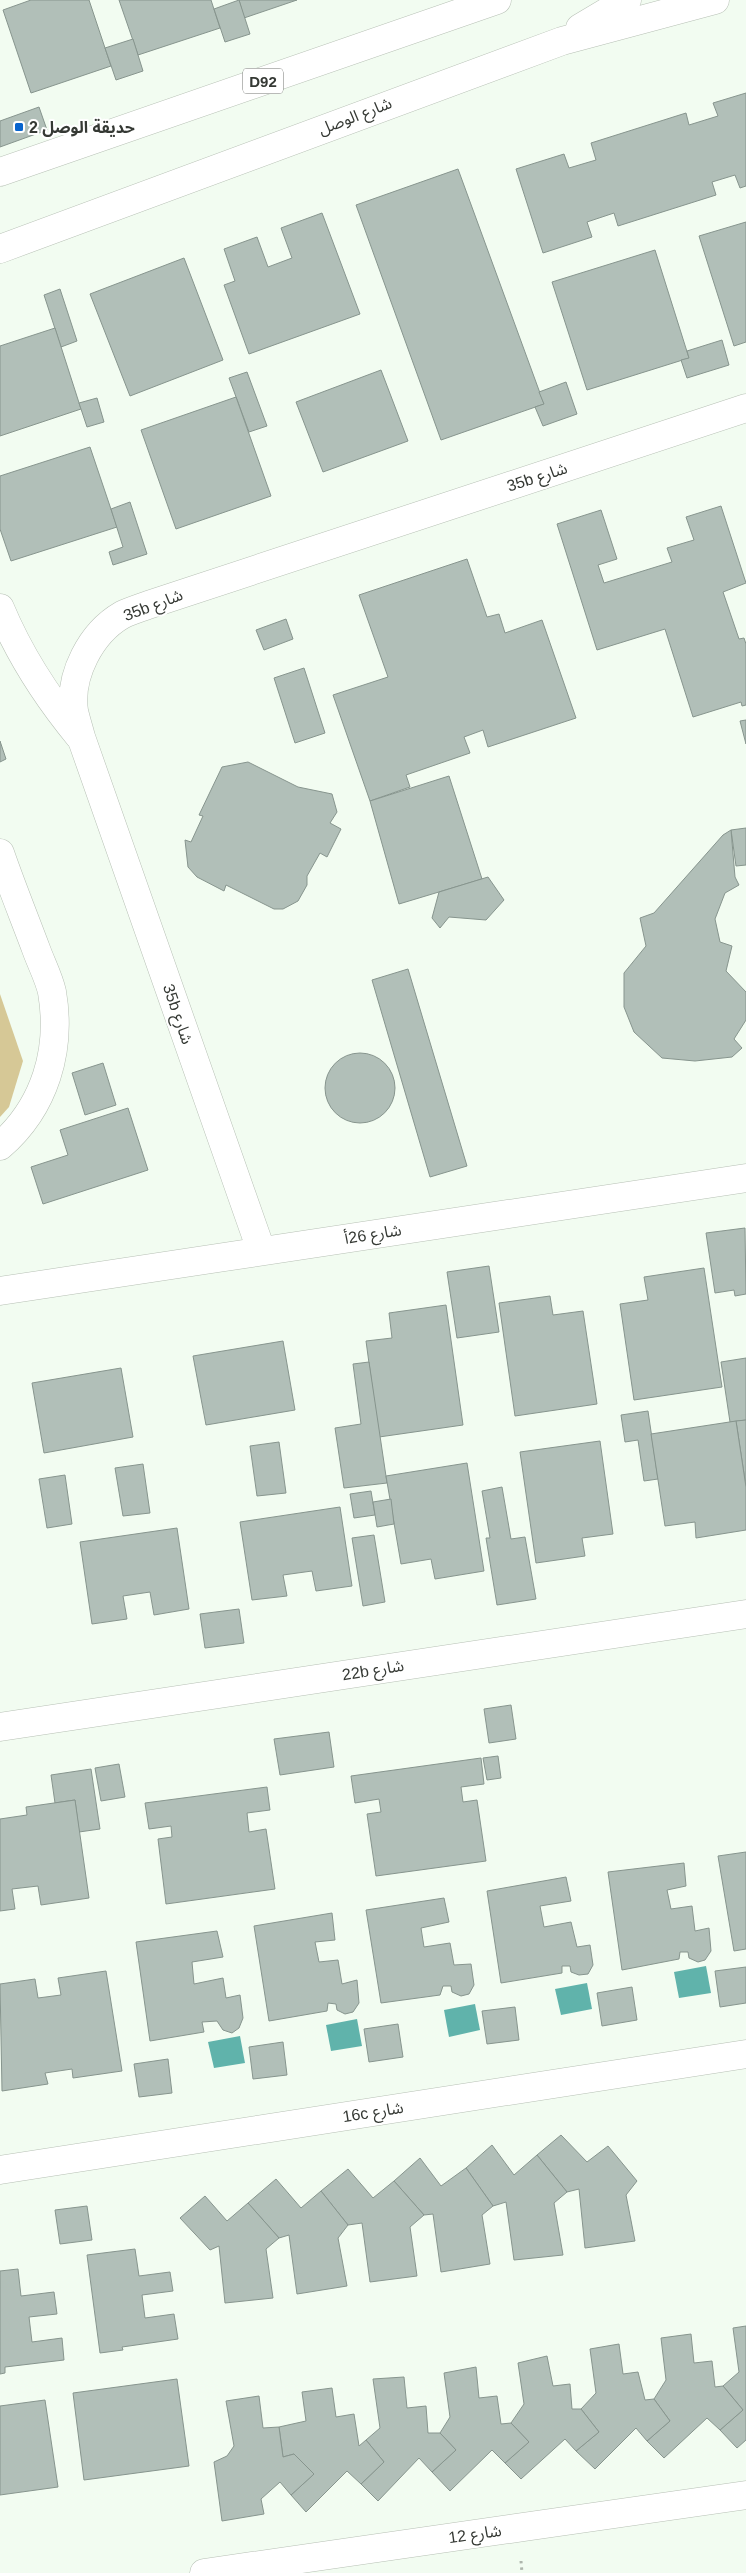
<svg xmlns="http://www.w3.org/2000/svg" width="746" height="2573" font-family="Helvetica,'Noto Sans Arabic',sans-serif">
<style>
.green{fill:#d6c896}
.water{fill:#60b3ab}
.building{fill:#b1bfb8;stroke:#87958e}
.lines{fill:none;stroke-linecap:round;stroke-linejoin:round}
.minor-casing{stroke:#b7c0b5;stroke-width:29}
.major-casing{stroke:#b7c0b5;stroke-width:29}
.path{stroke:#aeb6ad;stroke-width:3;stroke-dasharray:2.5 4;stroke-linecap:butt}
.minor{stroke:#fff;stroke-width:28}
.major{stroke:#fff;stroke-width:28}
.poi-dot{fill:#0864cd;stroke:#fff;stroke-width:2}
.labels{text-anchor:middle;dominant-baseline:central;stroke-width:4;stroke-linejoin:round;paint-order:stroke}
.shield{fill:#fff;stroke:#727471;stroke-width:1}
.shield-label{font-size:15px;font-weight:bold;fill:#353934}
.street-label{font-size:16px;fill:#353934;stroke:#fff}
.poi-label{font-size:16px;font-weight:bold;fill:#353934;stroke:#fff;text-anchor:start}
</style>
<rect width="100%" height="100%" fill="#f2fcf1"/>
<path class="green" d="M0,994L23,1061L9,1107L0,1117Z"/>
<g class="water">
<path d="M706,1966L711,1993L679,1998L674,1972Z"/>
<path d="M587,1983L592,2009L561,2015L555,1989Z"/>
<path d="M475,2004L480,2030L449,2037L444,2010Z"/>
<path d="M357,2019L362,2046L331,2051L326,2025Z"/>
<path d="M240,2036L245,2063L214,2068L208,2042Z"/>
</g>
<g class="building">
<path d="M31,0H89L111,66L31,93L3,10Z"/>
<path d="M119,0H211L220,28L138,55Z"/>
<path d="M239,0H297L244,18Z"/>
<path d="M239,0L250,34L225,42L214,9Z"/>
<path d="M133,39L143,71L116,80L105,48Z"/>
<path d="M746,93V186L740,188L735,175L712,182L716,195L618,226L614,213L587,222L592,237L543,253L516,169L564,154L569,168L596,160L591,143L686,113L689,125L718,116L713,103Z"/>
<path d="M39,107L47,130L0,147V121Z"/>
<path d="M458,169L544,404L441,440L356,205Z"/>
<path d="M322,213L360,314L249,354L224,285L235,281L224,249L257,237L268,267L292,258L281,228Z"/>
<path d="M746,222V342L734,346L699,236Z"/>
<path d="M655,250L689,358L587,390L552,282Z"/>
<path d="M184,258L223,360L130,396L90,294Z"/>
<path d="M60,289L77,341L61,347L44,295Z"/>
<path d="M55,328L81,409L0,436V346Z"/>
<path d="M722,340L729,365L687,378L681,360L689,358L687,351Z"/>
<path d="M381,370L408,441L323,472L296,402Z"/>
<path d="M247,372L267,426L249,432L229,378Z"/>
<path d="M566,382L577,414L543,426L535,407L544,404L539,392Z"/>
<path d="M236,397L271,496L176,529L141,430Z"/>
<path d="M97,398L104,422L87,427L79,403Z"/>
<path d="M90,447L117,527L11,561L0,529V476Z"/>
<path d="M130,502L147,554L113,565L109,552L123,547L111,509Z"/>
<path d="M721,506L746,583L723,592L739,639L744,638L746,644V705L742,706L741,702L693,717L665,629L597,650L557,524L601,510L617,559L598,565L604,583L672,562L667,548L694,540L686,517Z"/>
<path d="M467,559L487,617L499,614L505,633L542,620L576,718L488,747L483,730L464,737L470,753L406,775L410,787L370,801L333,695L388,677L359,595Z"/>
<path d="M286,619L293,639L264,650L256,630Z"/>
<path d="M304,668L325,733L295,743L274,678Z"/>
<path d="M746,720V744L740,721Z"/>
<path d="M0,741L6,759L0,762Z"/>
<path d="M248,762L298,787L332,794L337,812L330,823L341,829L327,857L320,853L307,876V885L298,901L283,909H274L226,885L224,891L197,877L188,867L185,840L191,842L203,816L199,815L222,767Z"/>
<path d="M449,776L482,879L399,904L370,801Z"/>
<path d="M746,828V865L736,866L731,830Z"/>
<path d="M731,830L735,877L739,885L725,893L715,919L720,942L732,946L726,971L746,992V1020L734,1039L742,1048L732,1057L695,1061L662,1058L634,1032L624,1007V973L646,946L640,918L654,913L723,835Z"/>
<path d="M488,877L504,900L486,920L449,917L440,928L432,918L439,892Z"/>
<path d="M408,969L467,1166L430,1177L372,980Z"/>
<circle cx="360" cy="1088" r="35"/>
<path d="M103,1063L116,1105L85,1115L72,1073Z"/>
<path d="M128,1108L148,1170L43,1204L31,1167L68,1155L60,1130Z"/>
<path d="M745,1228L746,1294L735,1296L734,1290L715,1293L706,1233Z"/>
<path d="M489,1266L499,1332L457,1338L447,1272Z"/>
<path d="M704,1268L722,1387L634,1400L620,1304L648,1300L644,1277Z"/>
<path d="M550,1296L553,1315L583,1311L597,1404L515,1416L499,1303Z"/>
<path d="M446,1305L463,1425L379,1437L366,1341L392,1338L389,1313Z"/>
<path d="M283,1341L295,1410L206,1425L193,1356Z"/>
<path d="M746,1358V1420L730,1422L721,1362Z"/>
<path d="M369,1362L387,1483L344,1488L335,1428L361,1424L353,1364Z"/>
<path d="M121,1368L133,1437L44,1453L32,1383Z"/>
<path d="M648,1411L658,1479L644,1481L638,1440L625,1442L621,1415Z"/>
<path d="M746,1420V1487L736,1421Z"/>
<path d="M736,1421L746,1487V1530L696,1538L695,1522L665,1526L651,1434Z"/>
<path d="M600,1441L613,1534L582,1538L585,1556L536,1563L520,1452Z"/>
<path d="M279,1442L286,1493L257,1496L250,1446Z"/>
<path d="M467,1463L484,1571L435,1579L431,1559L401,1564L386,1476Z"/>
<path d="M143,1464L150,1513L123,1516L115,1468Z"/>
<path d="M65,1475L72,1524L47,1528L39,1479Z"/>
<path d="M502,1487L511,1539L525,1537L536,1599L497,1605L486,1538H490L482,1491Z"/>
<path d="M371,1491L375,1515L354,1518L350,1494Z"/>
<path d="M391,1499L394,1524L377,1527L373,1502Z"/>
<path d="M340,1507L352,1586L316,1591L312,1571L283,1575L287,1596L252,1600L240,1522Z"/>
<path d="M177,1528L189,1609L154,1615L150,1592L123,1596L127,1619L92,1624L80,1542Z"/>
<path d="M374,1535L385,1602L363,1606L352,1538Z"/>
<path d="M239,1609L244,1643L205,1648L200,1614Z"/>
<path d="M511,1705L516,1739L489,1743L484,1709Z"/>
<path d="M329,1732L334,1767L280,1775L274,1739Z"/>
<path d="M498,1756L501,1778L487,1780L483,1758Z"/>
<path d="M481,1758L484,1784L461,1787L463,1802L477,1800L486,1861L376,1876L367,1814L381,1812L379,1799L355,1803L351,1776Z"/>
<path d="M119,1764L125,1797L101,1801L95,1768Z"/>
<path d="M91,1769L100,1829L79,1832L75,1800L55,1803L51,1775Z"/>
<path d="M267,1787L270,1810L247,1813L249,1832L266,1829L275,1889L166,1904L158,1839L172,1837L171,1826L149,1829L145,1803Z"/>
<path d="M75,1800L89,1898L41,1905L38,1886L12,1889L15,1909L0,1911V1819L27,1815L26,1807Z"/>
<path d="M746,1852V1949L734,1951L718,1856Z"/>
<path d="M684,1863L686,1886L667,1890L671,1909L692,1906L695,1931L709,1928L711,1951L705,1960L698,1962L689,1958L688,1952H680L679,1959L622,1970L608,1872Z"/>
<path d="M566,1877L571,1901L540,1906L544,1927L571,1922L577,1947L590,1945L593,1965L588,1974L579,1975L571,1972L570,1966H562V1973L501,1983L487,1891Z"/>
<path d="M444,1898L449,1922L421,1928L424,1947L450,1943L454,1965L471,1964L474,1985L469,1994L461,1996L452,1992L451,1986H443L440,1995L381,2003L366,1910Z"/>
<path d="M332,1913L335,1940L315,1942L319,1962L338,1960L342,1984L357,1980L359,2003L353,2012L345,2014L337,2010L336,2004L328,2003L327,2011L269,2021L254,1926Z"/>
<path d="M217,1931L223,1957L192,1962L194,1984L223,1978L226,1998L240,1995L243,2018L239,2028L232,2033L223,2030L217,2021L202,2022L204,2032L150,2041L136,1942Z"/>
<path d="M746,1967V2003L720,2007L715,1971Z"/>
<path d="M106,1971L122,2071L73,2078L72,2069L45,2073L48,2084L2,2091L0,1984L35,1979L38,1998L61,1995L58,1978Z"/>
<path d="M632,1987L637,2020L602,2026L597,1993Z"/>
<path d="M515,2007L519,2040L487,2044L482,2011Z"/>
<path d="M398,2024L403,2057L369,2062L364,2029Z"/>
<path d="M283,2042L287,2075L253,2079L249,2047Z"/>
<path d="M168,2059L172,2093L139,2097L134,2064Z"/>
<path d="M561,2135L587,2162L608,2146L637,2181L626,2195L635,2241L585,2248L579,2189L567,2192L537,2155Z"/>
<path d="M492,2145L514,2175L537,2155L567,2192L554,2203L563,2255L514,2260L506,2202L493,2206L466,2168Z"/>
<path d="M420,2158L441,2186L466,2168L493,2206L482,2215L490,2264L441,2272L433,2214L424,2215L394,2181Z"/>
<path d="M348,2169L373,2198L394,2181L424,2215L410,2227L417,2276L370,2282L362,2223L348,2225L321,2191Z"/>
<path d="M276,2179L301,2208L321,2191L348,2225L338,2238L347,2286L297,2294L289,2235L279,2238L248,2203Z"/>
<path d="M205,2196L227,2221L248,2203L279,2238L266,2249L273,2298L225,2303L219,2246L210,2250L180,2218Z"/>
<path d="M87,2206L92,2240L60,2244L55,2210Z"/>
<path d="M135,2249L139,2276L170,2272L173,2291L142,2295L145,2318L174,2314L178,2339L122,2347L123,2350L100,2353L87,2255Z"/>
<path d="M18,2269L21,2296L54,2292L57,2314L29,2317L32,2342L62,2338L64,2360L5,2367V2373L0,2374V2271Z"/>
<path d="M746,2326V2440L737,2448L720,2430L743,2410L723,2386L739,2372L733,2328Z"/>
<path d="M691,2334L694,2363L712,2361L715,2387L723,2386L743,2410L720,2430L707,2418L664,2458L647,2441L670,2421L654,2399L666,2380L661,2338Z"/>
<path d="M619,2344L623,2374L638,2372L645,2400L654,2399L670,2421L647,2441L636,2428L595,2469L576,2451L599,2432L581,2409L596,2393L590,2349Z"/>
<path d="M547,2356L553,2386L570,2384L572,2409H581L599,2432L576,2451L565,2439L521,2479L505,2463L529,2442L511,2423L524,2404L518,2363Z"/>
<path d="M476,2367L479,2398L497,2396L501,2424L511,2423L529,2442L505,2463L492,2450L450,2491L432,2472L456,2450L440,2433L450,2417L444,2373Z"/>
<path d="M404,2377L407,2408L426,2406L428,2433H440L456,2450L432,2472L419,2458L378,2501L361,2484L384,2462L366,2440L380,2428L373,2379Z"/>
<path d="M177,2379L189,2466L84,2480L73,2393Z"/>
<path d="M332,2388L336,2417L354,2414L359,2446L366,2440L384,2462L361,2484L347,2471L306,2512L291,2495L314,2474L294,2454L283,2457L279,2427L306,2421L302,2392Z"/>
<path d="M259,2396L263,2428L279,2427L283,2457L294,2454L314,2474L291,2495L280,2482L261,2499L264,2514L222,2521L214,2462L227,2456L234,2446L226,2401Z"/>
<path d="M45,2400L58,2487L0,2495V2406Z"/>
</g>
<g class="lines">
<defs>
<g id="minor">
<path d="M0,608C20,656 46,696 79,736"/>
<path d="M0,853C11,885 24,917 36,949C41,963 49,978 52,992C62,1050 45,1107 0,1146"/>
<path d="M261,1250L81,737C79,729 76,720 74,711C69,675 91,633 122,615C130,611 140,608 148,605L746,408"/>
<path d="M0,1291L746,1178"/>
<path d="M0,1727L746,1614"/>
<path d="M0,2170L746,2054"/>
<path d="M204,2573L746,2495"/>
</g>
<g id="major">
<path d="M580,28L627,0"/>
<path d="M0,172L497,0"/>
<path d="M0,249L562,41L715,0"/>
</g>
</defs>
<use href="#minor" class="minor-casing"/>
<use href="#major" class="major-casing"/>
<path class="path" d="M521,2561L522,2573"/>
<use href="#minor" class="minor"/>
<use href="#major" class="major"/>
</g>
<rect class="poi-dot" x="14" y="122" width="10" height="10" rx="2.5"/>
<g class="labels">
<rect class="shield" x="243" y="68.5" width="40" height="25" rx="4"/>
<g class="shield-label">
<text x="263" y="81">D92</text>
</g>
<g class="street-label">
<text transform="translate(355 116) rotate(-21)">شارع الوصل</text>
<text transform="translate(537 477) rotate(-18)">35b شارع</text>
<text transform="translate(153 605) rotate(-21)">35b شارع</text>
<text transform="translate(178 1014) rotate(71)">35b شارع</text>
<text transform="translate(373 1234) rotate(-9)">شارع 26أ</text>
<text transform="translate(373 1670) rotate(-9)">22b شارع</text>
<text transform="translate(373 2112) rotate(-9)">16c شارع</text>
<text transform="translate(475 2534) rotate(-8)">شارع 12</text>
</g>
<g class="poi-label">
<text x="29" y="127">حديقة الوصل 2</text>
</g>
</g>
</svg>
